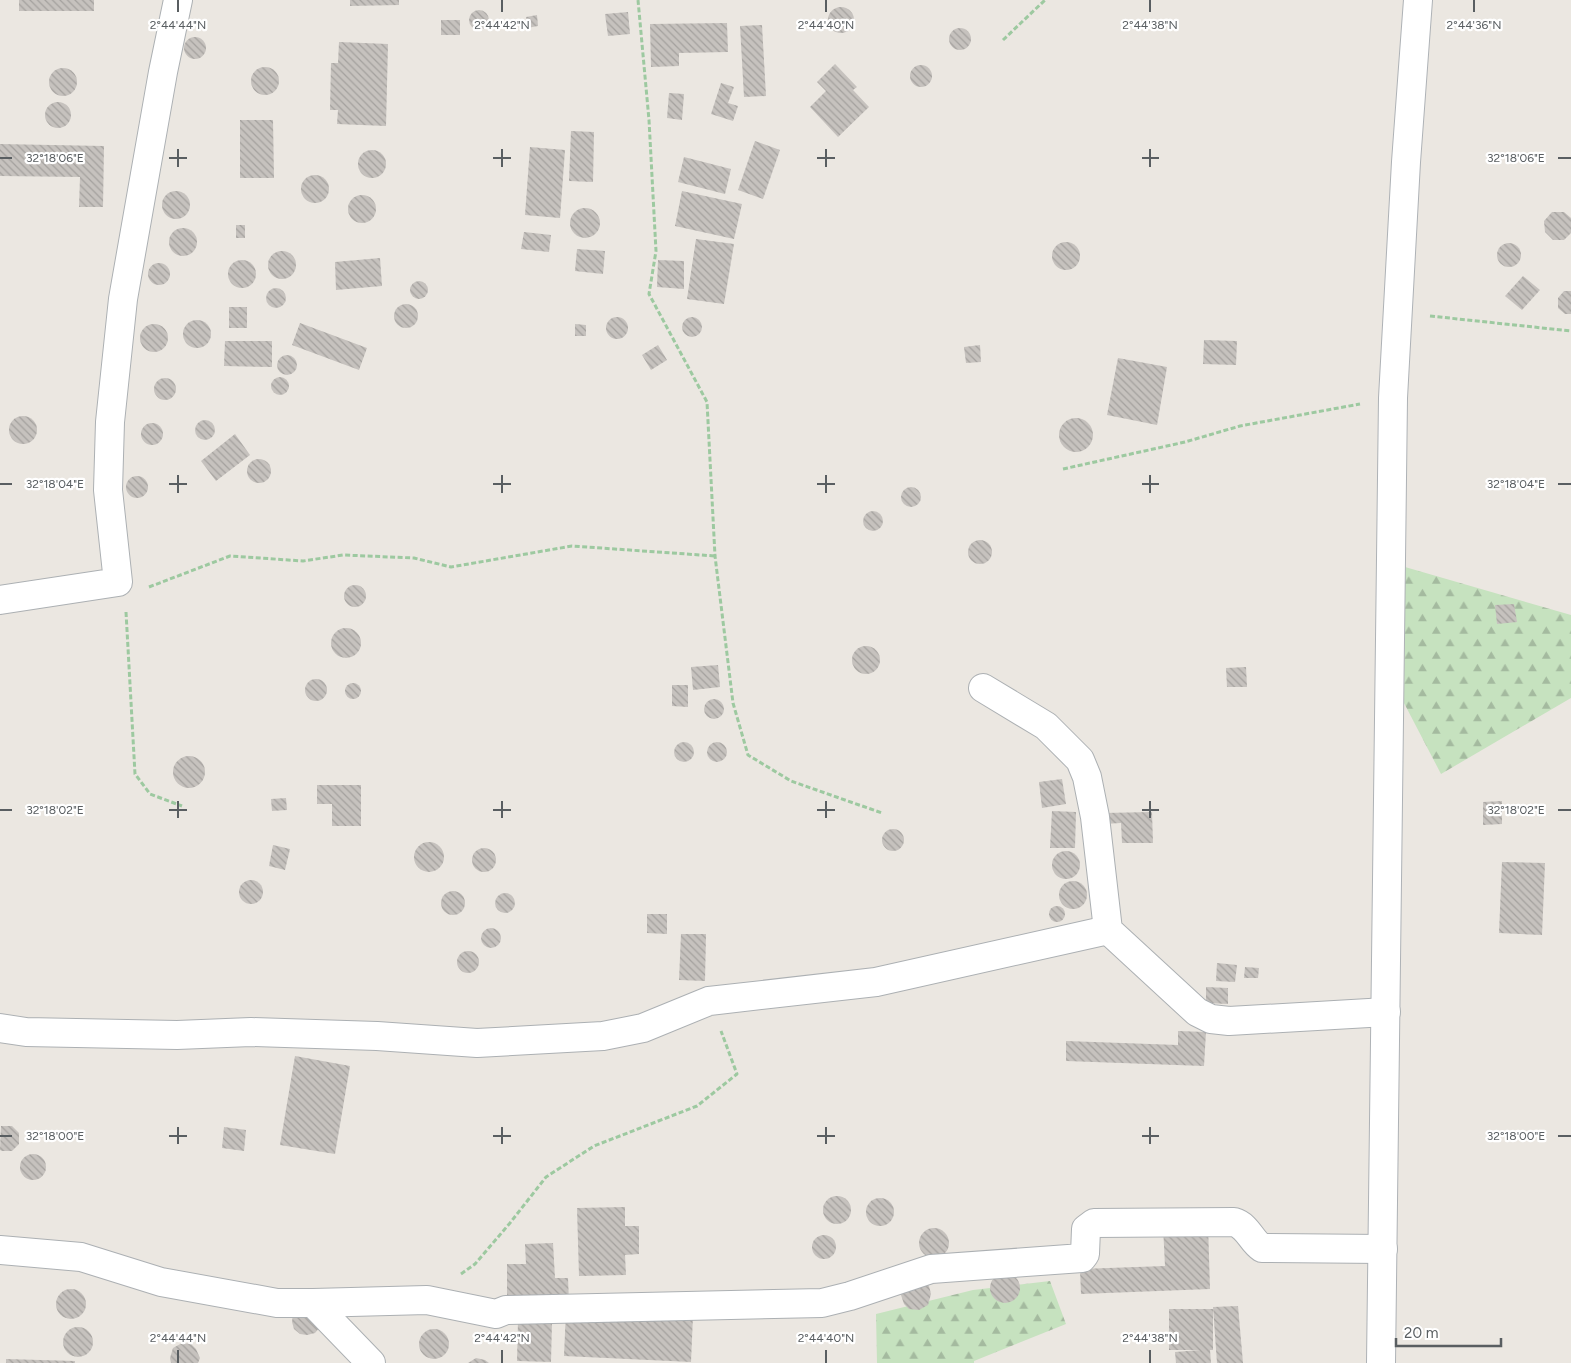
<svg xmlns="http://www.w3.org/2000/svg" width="1571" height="1363" font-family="Figtree,sans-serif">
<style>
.forest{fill:url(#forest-firs)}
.building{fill:url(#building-back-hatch)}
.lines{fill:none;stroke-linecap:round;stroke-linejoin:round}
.street-casing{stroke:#acb0b3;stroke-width:30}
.secondary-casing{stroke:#aeb2b6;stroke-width:30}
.path{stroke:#9dc9a0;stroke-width:3;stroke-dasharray:5 2.5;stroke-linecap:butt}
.street{stroke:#fff;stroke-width:28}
.secondary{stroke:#fff;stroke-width:28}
.ticks{fill:none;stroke:#595e61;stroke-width:2}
.ticks-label{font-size:12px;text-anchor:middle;fill:#595e61;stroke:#fff;stroke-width:4.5;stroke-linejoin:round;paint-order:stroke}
</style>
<defs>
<pattern id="forest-firs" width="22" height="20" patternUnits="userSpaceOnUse" patternTransform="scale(1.25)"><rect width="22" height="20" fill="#c6e2bf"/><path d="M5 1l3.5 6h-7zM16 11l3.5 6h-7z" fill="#a4ba9f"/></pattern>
<pattern id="building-back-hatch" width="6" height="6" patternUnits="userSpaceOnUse" patternTransform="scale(1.25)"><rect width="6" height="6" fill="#c6c2be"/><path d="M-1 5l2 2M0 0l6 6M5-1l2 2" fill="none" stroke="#a4a19e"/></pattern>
</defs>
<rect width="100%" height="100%" fill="#ebe7e1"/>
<g class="forest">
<path d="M1405,567L1571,615V698L1441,774L1404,703Z"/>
<path d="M1050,1281L1066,1324L974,1361V1363H877L876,1314L973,1290Z"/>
</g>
<g class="building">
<rect x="19" y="0" width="75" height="11"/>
<path d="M350,0H399V5L350,6Z"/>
<circle cx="841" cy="20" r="13"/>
<circle cx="479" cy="20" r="10"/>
<path d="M628,12L630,34L608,36L605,14Z"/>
<path d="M537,15L538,26L527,28L526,17Z"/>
<rect x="441" y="20" width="19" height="15"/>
<path d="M727,23L728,52L679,53V66L651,67L650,24Z"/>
<path d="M762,25L766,96L744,97L740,26Z"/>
<circle cx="960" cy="39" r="11"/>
<circle cx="195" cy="48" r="11"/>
<path d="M339,42L388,44L386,126L337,124L338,110H330L331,63H338Z"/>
<path d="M835,64L857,87L853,90L869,107L838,137L810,107L826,91L817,82Z"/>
<circle cx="921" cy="76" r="11"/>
<circle cx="265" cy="81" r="14"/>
<circle cx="63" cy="82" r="14"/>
<path d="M721,83L734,87L728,103L738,106L733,121L711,114Z"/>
<path d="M669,93L684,94L682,120L667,118Z"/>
<circle cx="58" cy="115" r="13"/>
<path d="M240,120H273L274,178H240Z"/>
<path d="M571,131L594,132L593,182L569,181Z"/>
<path d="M755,141L780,150L763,199L738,190Z"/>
<path d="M0,144L104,146L103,207H79L80,177L0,176Z"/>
<path d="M530,147L565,150L560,218L525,215Z"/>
<circle cx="372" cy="164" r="14"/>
<path d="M684,157L731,169L725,194L678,182Z"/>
<circle cx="315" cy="189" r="14"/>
<path d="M682,191L742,204L734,239L675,226Z"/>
<circle cx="176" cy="205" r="14"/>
<circle cx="362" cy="209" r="14"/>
<circle cx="585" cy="223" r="15"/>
<path d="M1552,212H1564L1571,218V233L1564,240H1553L1545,232L1544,221Z"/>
<rect x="236" y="225" width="9" height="13"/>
<circle cx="183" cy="242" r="14"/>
<path d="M524,232L551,235L549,252L521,249Z"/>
<path d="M696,239L734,244L724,304L687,299Z"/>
<circle cx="1066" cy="256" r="14"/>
<circle cx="1509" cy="255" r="12"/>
<path d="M577,249L605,251L603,274L575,271Z"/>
<circle cx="282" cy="265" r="14"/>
<path d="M380,258L382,286L336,290L335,262Z"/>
<path d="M658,260L684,261V289L657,287Z"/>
<circle cx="242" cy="274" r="14"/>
<circle cx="159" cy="274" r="11"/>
<path d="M1523,276L1540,290L1522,310L1505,296Z"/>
<circle cx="419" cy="290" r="9"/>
<circle cx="276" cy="298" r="10"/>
<path d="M1564,291H1571V314H1565L1558,308V298Z"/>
<circle cx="406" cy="316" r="12"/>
<rect x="229" y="307" width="18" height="21"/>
<circle cx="617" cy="328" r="11"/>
<circle cx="692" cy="327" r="10"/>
<circle cx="197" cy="334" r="14"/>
<path d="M300,323L367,348L359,370L292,345Z"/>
<path d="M575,324L586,325V336H575Z"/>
<circle cx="154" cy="338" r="14"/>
<path d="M1204,340L1237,341L1236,365L1203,364Z"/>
<path d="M225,341H272V367L224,366Z"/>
<path d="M658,345L667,360L651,370L642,355Z"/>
<path d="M980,345L981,362L966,363L964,347Z"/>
<circle cx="287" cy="365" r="10"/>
<path d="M1118,358L1167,367L1157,425L1107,415Z"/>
<circle cx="280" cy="386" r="9"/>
<circle cx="165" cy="389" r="11"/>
<circle cx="23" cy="430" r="14"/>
<circle cx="1076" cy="435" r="17"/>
<circle cx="205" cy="430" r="10"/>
<circle cx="152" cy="434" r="11"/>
<path d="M235,434L250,455L216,481L201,461Z"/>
<circle cx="259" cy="471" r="12"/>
<circle cx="137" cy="487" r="11"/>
<circle cx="911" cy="497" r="10"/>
<circle cx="873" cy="521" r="10"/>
<circle cx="980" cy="552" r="12"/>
<circle cx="355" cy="596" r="11"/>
<path d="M1514,604L1517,622L1497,624L1495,605Z"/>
<circle cx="346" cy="643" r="15"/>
<circle cx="866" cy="660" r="14"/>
<path d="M718,665L720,687L693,690L691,667Z"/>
<path d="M1246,667L1247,687H1227L1226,668Z"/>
<circle cx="316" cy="690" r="11"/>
<circle cx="353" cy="691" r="8"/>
<path d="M672,685H688V707L672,706Z"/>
<circle cx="714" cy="709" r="10"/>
<circle cx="684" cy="752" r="10"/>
<circle cx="717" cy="752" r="10"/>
<circle cx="189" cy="772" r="16"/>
<path d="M1062,779L1066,804L1042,808L1039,782Z"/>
<path d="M317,785H361V826H332V804H317Z"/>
<path d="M286,798L287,810L272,811L271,799Z"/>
<path d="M1502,801V824L1483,825V802Z"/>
<path d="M1052,811L1076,812L1075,848H1050Z"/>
<path d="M1152,812L1153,843H1122L1121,823L1104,824V813Z"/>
<circle cx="893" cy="840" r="11"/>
<circle cx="429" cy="857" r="15"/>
<path d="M273,845L290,849L285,870L269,866Z"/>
<circle cx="484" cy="860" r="12"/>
<circle cx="1066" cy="865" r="14"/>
<path d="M1502,862L1545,863L1542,935L1499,933Z"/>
<circle cx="251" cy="892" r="12"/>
<circle cx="1073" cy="895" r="14"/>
<circle cx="453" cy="903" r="12"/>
<circle cx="505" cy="903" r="10"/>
<circle cx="1057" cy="914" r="8"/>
<path d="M647,914H667V934L647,933Z"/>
<circle cx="491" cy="938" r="10"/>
<path d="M681,934H706L705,981L679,980Z"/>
<circle cx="468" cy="962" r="11"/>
<path d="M1217,963L1237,965L1235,982L1216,981Z"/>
<path d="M1245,967L1259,968L1258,978H1244Z"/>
<path d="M1206,987L1228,988V1004L1206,1003Z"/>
<path d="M1178,1031L1206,1032L1204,1066L1066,1061V1041L1178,1045Z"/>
<path d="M295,1056L350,1066L335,1154L280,1145Z"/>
<path d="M1,1126H12L19,1133V1144L12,1151H2L0,1150Z"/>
<path d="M224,1127L246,1130L244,1151L222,1148Z"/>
<circle cx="33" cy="1167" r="13"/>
<circle cx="837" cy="1210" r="14"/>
<circle cx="880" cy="1212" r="14"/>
<path d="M625,1207V1226H639V1254L625,1255L626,1275L579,1276L577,1208Z"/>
<path d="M1208,1224L1210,1289L1081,1294L1080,1269L1165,1266L1163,1226Z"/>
<circle cx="934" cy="1243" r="15"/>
<circle cx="824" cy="1247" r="12"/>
<path d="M553,1243L555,1278H568L569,1302L507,1306V1264H526L525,1244Z"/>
<circle cx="1005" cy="1288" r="15"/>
<path d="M923,1281L929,1286L931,1294L928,1305L919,1310L909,1309L904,1304L901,1295L905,1285Z"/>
<circle cx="71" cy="1304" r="15"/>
<path d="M305,1306L320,1327L315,1333L307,1335L300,1334L294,1329L292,1322L293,1314Z"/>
<path d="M1238,1306L1243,1363H1217L1213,1307Z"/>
<path d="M1169,1309H1213V1350H1210L1211,1363H1176L1175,1352L1201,1350H1169Z"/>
<path d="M566,1310L693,1316L691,1362L564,1356Z"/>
<path d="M518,1321L552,1322L551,1362L517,1361Z"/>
<circle cx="78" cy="1342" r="15"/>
<circle cx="434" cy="1344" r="15"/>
<path d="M182,1343L191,1344L196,1349L200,1358L198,1363H171L170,1358L173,1348Z"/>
<path d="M476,1358L485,1360L489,1363H468Z"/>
<path d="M6,1359L75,1361V1363H6Z"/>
</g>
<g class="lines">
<defs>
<g id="street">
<path d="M0,600L118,582L108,490L110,422L123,299L163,72L178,0"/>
<path d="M983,688L1046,726L1080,760L1087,777L1095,817L1108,930L1197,1012L1211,1019L1229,1021L1386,1012"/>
<path d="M0,1028L26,1032L177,1035L251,1032L377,1036L477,1043L603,1036L643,1028L709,1001L876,982L1108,930"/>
<path d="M0,1250L81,1257L161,1282L277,1303H313L371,1363"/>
<path d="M313,1303L427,1300L496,1314L506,1310L822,1303L850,1296L931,1269L1082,1258L1085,1254L1086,1229L1094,1223L1234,1222C1248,1226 1251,1241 1262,1248L1383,1249"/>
</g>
<path id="secondary" d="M1381,1363L1393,398L1406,162L1418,0"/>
</defs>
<use href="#street" class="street-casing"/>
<use href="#secondary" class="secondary-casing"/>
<g class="path">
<path d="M638,0L649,120L656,251L649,294L707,402L715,556L733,703L748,755L791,781L882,813"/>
<path d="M1003,40L1045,0"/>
<path d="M1430,316L1571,331"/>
<path d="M1063,469L1185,442L1240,426L1360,404"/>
<path d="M149,587L230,556L303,561L343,555L414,558L451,567L572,546L715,556"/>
<path d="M126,612L135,774L150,794L182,806"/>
<path d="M461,1274L475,1264L510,1223L546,1177L594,1146L697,1106L737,1074L721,1031"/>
</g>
<use href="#street" class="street"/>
<use href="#secondary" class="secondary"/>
</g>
<path class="ticks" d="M178,0V12M502,0V12M826,0V12M1150,0V12M1474,0V12M178,149V167M502,149V167M826,149V167M1150,149V167M0,158H12M169,158H187M493,158H511M817,158H835M1142,158H1159M1558,158H1571M178,475V493M502,475V493M826,475V493M1150,475V493M0,484H12M169,484H187M493,484H511M817,484H835M1142,484H1159M1558,484H1571M178,801V818M502,801V818M826,801V818M1150,801V818M0,810H12M169,810H187M493,810H511M817,810H835M1142,810H1159M1558,810H1571M178,1127V1144M502,1127V1144M826,1127V1144M1150,1127V1144M0,1136H12M169,1136H187M493,1136H511M817,1136H835M1142,1136H1159M1558,1136H1571M178,1350V1363M502,1350V1363M826,1350V1363M1150,1350V1363"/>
<g class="ticks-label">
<text x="178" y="29">2°44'44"N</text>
<text x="502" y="29">2°44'42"N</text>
<text x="826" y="29">2°44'40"N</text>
<text x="1150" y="29">2°44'38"N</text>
<text x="1474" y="29">2°44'36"N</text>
<text x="1516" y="162">32°18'06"E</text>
<text x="55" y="162">32°18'06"E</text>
<text x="1516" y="488">32°18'04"E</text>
<text x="55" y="488">32°18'04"E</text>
<text x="1516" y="814">32°18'02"E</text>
<text x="55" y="814">32°18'02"E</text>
<text x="1516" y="1140">32°18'00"E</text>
<text x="55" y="1140">32°18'00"E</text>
<text x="178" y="1342">2°44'44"N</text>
<text x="502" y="1342">2°44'42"N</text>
<text x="826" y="1342">2°44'40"N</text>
<text x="1150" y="1342">2°44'38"N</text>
</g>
<path d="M1396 1338v8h105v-8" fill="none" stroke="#595e61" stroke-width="2.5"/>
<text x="1404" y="1338" font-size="15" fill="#595e61" stroke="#ffffff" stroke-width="4" paint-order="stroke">20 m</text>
</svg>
